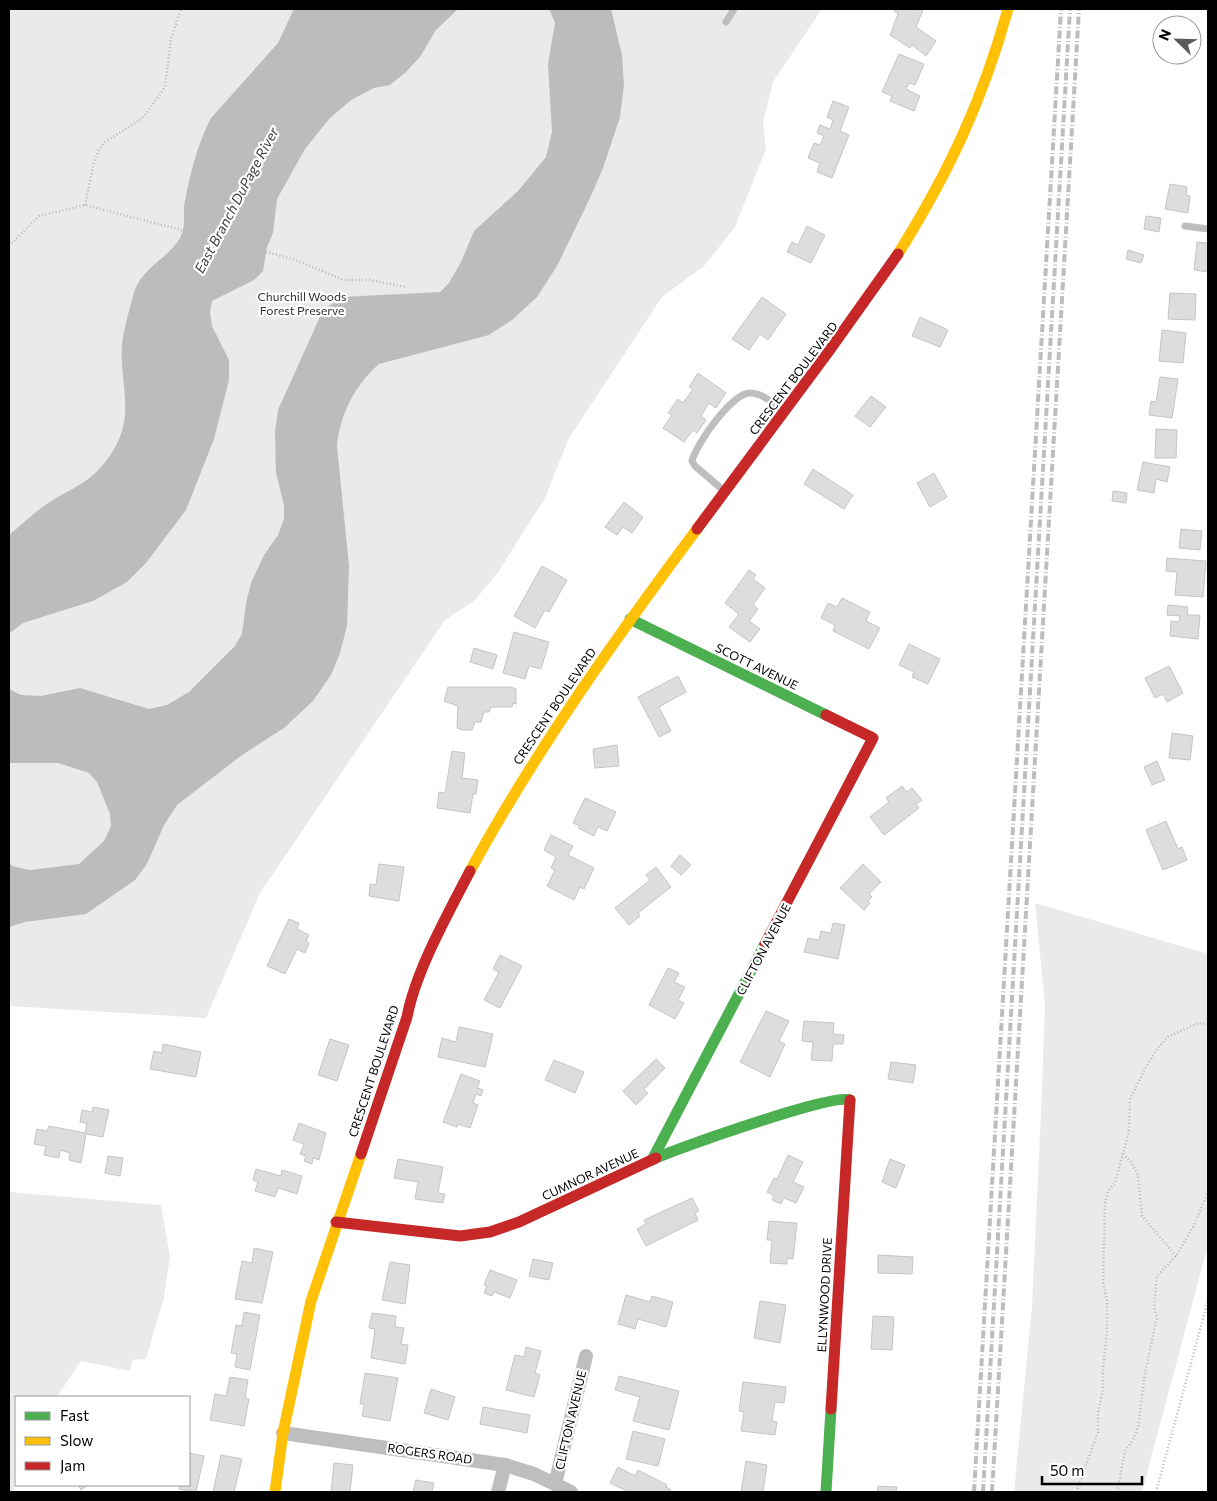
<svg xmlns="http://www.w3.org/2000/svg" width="1217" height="1501" font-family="Commissioner,sans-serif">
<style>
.green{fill:#eaeaea}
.water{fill:#bcbcbc}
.building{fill:#ddd;stroke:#c5c5c5}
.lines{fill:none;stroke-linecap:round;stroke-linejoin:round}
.path{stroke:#b8b8b8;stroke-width:2.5;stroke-dasharray:1 2.5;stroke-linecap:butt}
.lane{stroke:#bebebe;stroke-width:7}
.street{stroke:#bebebe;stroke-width:14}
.fast{stroke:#4caf50;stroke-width:11}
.slow{stroke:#ffc107;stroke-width:11}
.jam{stroke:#c62828;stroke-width:11}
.rail{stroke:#bdbdbd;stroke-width:4;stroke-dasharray:8 2.5 1 2.5;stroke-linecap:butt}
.labels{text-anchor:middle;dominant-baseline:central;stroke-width:4.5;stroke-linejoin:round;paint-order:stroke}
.park-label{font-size:12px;fill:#303030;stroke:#fff}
.street-label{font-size:12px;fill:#000;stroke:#fff}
.water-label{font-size:14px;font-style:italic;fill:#414141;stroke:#fff}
</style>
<rect width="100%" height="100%" fill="#fff"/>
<g class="green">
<path d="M9,9H822L773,82L763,123L766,149L735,227L704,266L662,297L569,438L545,498L497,574L474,601L445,620L260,893L206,1018L9,1006Z"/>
<path d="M1035,903L1208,954V1245L1142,1492H1014L1032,1306L1042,1089L1045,1005Z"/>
<path d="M9,1192L161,1205L170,1257L164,1297L146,1359L132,1360L130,1371L81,1361L57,1397H16L14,1492H9Z"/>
</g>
<g class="water">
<path d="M294,9H458L436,30L420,57L406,72L390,85L374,88L351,100L329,119L305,149L277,199L273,233L267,247L263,271L254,280L212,301L210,312L212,326L229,360V380L214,439L186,510L146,563L127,582L93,601L23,623L9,634V535C23,524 37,509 53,500C78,485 94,480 111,454C137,415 119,384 122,344C124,328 129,311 133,296C140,268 168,259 180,238C187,225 182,214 185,201C190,173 198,143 211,118L278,43Z"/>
<path d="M549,9H611L622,55L624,85L620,117L603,168L590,198L557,266L537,297L512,320L489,335L379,364C355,385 340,414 337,446L349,566L347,626L340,653L331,675L313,701L284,728L242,755L177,805L164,825L147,864L135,880L86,914L25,922L9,927V862L12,866L30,870L79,864L104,841L111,826L110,814L97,782L89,773L58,763H9V689L21,695L41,696L80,688L149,709L167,705L189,692L234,647L242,634L246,603L251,583L264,555L278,535L284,519V505L276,473L275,432L278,410L323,310L342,297L440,292L449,283L461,262L474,231L518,191L546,157L552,132L548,64L555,23Z"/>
</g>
<g class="building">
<path d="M895,9L923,10L916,27L936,41L926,56L912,45L910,48L890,35L898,14L894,11Z"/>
<path d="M899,54L924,64L915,85L909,83L906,89L920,96L914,111L890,101L892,96L882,92Z"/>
<path d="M833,101L849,107L840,131L849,135L832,178L817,172L820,163L808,158L814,143L820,145L824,136L817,133L820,125L830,129L833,120L827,117Z"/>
<path d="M1170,184L1187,187L1186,195L1190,196L1188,213L1165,209Z"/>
<path d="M1146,216L1161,218L1159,232L1144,229Z"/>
<path d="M807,226L825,235L811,263L787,252L792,242L798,245Z"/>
<path d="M1197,242L1208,243V272L1194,270Z"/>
<path d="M1128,250L1144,255L1141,263L1126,259Z"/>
<path d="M1170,293L1196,294L1195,320L1168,319Z"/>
<path d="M762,297L786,314L768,340L760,334L749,350L732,339Z"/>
<path d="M920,317L948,330L940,347L912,336Z"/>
<path d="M1162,330L1186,333L1183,363L1159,361Z"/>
<path d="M698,373L726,393L716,408L709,403L701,416L706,420L697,433L693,430L684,442L663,428L672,415L668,413L678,399L683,403L693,389L689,387Z"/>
<path d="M1160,377L1178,379L1172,418L1149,415L1151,401L1156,402Z"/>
<path d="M871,396L886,407L870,427L855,416Z"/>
<path d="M1156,429L1177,430L1176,458H1155Z"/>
<path d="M1143,462L1170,467L1167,482L1156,479L1154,493L1137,490Z"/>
<path d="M813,469L853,495L844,509L804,484Z"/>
<path d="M934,473L947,497L930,507L917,483Z"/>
<path d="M1113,491L1127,493L1126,503L1112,501Z"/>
<path d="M624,502L643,517L632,533L623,527L617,535L605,527Z"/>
<path d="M1181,529L1202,531L1200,550L1179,548Z"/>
<path d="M1167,558L1206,561L1203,597L1175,595L1177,572L1166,571Z"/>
<path d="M542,566L567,580L549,612L545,610L535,628L514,616Z"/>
<path d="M749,570L756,575L753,579L765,588L753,605L758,609L749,621L760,629L750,642L729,627L739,614L725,603Z"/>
<path d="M842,598L870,612L866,621L880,628L869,649L833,631L835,625L821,618L828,603L837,607Z"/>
<path d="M1168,605L1188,607L1187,615H1200L1198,639L1170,636L1171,621L1179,622L1180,616L1167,615Z"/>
<path d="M514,632L549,642L541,669L529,666L525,679L503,673Z"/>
<path d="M909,644L940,659L928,684L912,677L914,672L899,665Z"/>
<path d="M474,648L497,655L493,669L470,662Z"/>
<path d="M1169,666L1183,693L1167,702L1163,694L1155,698L1145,678Z"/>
<path d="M678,676L686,692L659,707L671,731L659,737L638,697Z"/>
<path d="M448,687H511L516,689V704L513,703L512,707H491L489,712H484L481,722H475L472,730H462L457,728L458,706L444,701Z"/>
<path d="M1172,733L1193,736L1190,760L1169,758Z"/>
<path d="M617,745L619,766L595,768L593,749Z"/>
<path d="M452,751L465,753L462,778L478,780L476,794H473L470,813L437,808L439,792L445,793Z"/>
<path d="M1157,761L1165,780L1152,785L1144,767Z"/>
<path d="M902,786L907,792L912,788L922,800L916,804L919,808L884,835L870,817L889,802L886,798Z"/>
<path d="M585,798L616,812L607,831L598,827L594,836L578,828L580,826L573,823Z"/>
<path d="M1166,821L1178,849L1182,847L1187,860L1163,870L1146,830Z"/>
<path d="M551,835L573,846L568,855L594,868L584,889L580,887L574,900L547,886L555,870L551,868L556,857L544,850Z"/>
<path d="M680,855L691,865L681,875L671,866Z"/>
<path d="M379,864L404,867L399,901L369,896L370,884L376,885Z"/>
<path d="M863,864L881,882L869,894L872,897L868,901L870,903L864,910L840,888Z"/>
<path d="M656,867L671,887L638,913L640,916L629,925L615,908L650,880L646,875Z"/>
<path d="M289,919L299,923L297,929L309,935L306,941L309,943L305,953L297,949L285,974L267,966Z"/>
<path d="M833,923L845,925L838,959L804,952L808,938L819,940L821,931L831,933Z"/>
<path d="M500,955L522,966L500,1008L484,1000L499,972L493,969Z"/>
<path d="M668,968L679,973L674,982L685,987L678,1000L684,1003L675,1019L649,1005Z"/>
<path d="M766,1011L789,1021L779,1041L785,1044L770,1077L740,1062Z"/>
<path d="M804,1021L834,1023L833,1034L844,1035L843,1044H833L832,1061L811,1060L813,1042L802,1041Z"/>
<path d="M459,1027L493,1034L485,1067L438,1057L442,1038L456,1042Z"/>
<path d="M330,1039L349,1045L337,1081L318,1075Z"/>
<path d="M163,1044L201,1052L196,1077L150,1069L154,1051L162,1053Z"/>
<path d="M656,1059L665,1068L644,1089L648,1093L636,1105L623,1091Z"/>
<path d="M554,1060L584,1072L575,1093L545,1080Z"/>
<path d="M891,1062L916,1065L913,1083L888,1079Z"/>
<path d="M461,1074L480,1081L477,1088L483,1090L481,1096L476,1094L473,1103L478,1105L470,1128L458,1124L457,1127L443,1122Z"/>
<path d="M93,1107L109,1110L103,1137L86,1134L81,1163L69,1160L70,1153L60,1150L59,1158L44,1155L46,1146L34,1144L37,1129L47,1131L49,1126L85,1133L87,1123L80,1122L82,1110L92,1112Z"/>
<path d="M299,1123L326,1133L319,1160L313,1158L312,1164L304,1161L306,1156L300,1154L304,1144L293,1140Z"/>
<path d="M788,1155L803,1162L793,1182L804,1187L796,1203L784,1198L781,1204L772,1200L774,1196L767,1192L774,1178L777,1179Z"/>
<path d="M108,1156L123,1158L120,1176L105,1173Z"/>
<path d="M398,1159L443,1167L438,1193L445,1194L443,1203L415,1199L418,1182L394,1178Z"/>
<path d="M890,1159L905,1165L896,1188L882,1182Z"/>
<path d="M256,1169L281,1176L282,1170L302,1176L297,1194L278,1188L275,1197L255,1191L258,1182L253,1180Z"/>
<path d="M692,1198L699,1211L695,1213L698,1220L646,1246L637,1229L646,1224L644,1220Z"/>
<path d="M769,1221L797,1223L793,1259L787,1258V1264L770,1263L772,1240H767Z"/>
<path d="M254,1248L273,1252L262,1303L235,1299L242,1261L252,1263Z"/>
<path d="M878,1255L913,1257L912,1274L878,1273Z"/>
<path d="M533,1259L553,1263L549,1280L529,1276Z"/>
<path d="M390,1262L410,1265L405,1304L382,1300Z"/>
<path d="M490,1270L517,1280L510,1298L494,1292L492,1296L484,1293L487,1286L484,1285Z"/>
<path d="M626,1295L650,1302L652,1296L673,1302L666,1327L638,1319L635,1329L618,1324Z"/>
<path d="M760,1301L786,1305L780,1343L754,1338Z"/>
<path d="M244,1312L260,1315L250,1370L235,1367L237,1354L231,1353L236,1325L242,1326Z"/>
<path d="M372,1313L396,1316L395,1327L404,1328L401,1344L408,1345L405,1364L371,1358L375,1329L369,1328Z"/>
<path d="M873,1316L894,1317L892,1350L871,1349Z"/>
<path d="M526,1347L541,1351L535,1373L540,1375L534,1397L506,1390L515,1355L524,1357Z"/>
<path d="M365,1373L398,1378L390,1421L362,1416L364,1404H360Z"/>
<path d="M619,1376L679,1391L669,1430L633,1421L640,1397L615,1390Z"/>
<path d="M230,1377L248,1380L245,1398L249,1399L244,1426L210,1420L215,1394L226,1396Z"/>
<path d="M743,1382L786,1387L784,1403L775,1402L772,1421L777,1422L775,1435L741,1431L744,1412L739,1411Z"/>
<path d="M431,1389L455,1397L448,1420L424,1413Z"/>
<path d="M483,1407L530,1415L527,1433L480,1424Z"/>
<path d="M633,1431L665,1439L658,1466L626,1459Z"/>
<path d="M189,1453L204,1456L196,1492L179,1489L180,1485H189Z"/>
<path d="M221,1455L242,1459L234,1492H213Z"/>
<path d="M746,1461L767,1465L763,1492H741Z"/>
<path d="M334,1463L353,1465L350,1492H331Z"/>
<path d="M618,1467L635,1476L638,1470L667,1485L666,1487L671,1490L669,1492H629L610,1483Z"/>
<path d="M416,1480L434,1483L432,1492H413Z"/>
<path d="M78,1485H88L81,1490Z"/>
<path d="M878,1486L897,1487L896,1492H877Z"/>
</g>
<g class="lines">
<g class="path">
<path d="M85,205L94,162L99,150L105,142L143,118L165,87L171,39L181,9"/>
<path d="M9,246L39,216L85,205L293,259L344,280H370L406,287"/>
<path d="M1123,1154L1131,1162L1138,1175L1142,1216L1176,1256"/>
<path d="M1076,1492L1098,1432V1412L1103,1389V1369L1107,1332V1301L1103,1282L1105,1203L1108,1191L1115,1183L1125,1146L1129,1131L1130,1099L1145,1069L1156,1050L1168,1037L1198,1023L1208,1024"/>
<path d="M1117,1492L1125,1451L1133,1440L1138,1427L1145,1373L1157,1317L1154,1307L1157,1276L1176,1256L1193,1227L1208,1192"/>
<path d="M1156,1492L1208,1300"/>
</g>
<g class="lane">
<path d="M726,22L734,9"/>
<path d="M1185,226L1208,229"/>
<path d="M723,490L695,466L692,461C696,444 732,393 750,393C763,393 774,404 783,412"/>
</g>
<g class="street">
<path d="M283,1433L505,1465L534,1474L571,1492"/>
<path d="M555,1484L586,1356"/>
<path d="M498,1492L505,1465"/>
</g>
<g class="fast">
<path d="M630,619L826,715"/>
<path d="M656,1158C683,1147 832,1093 850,1100"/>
<path d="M652,1160L765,944"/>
<path d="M826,1492L831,1409"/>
</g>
<g class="slow">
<path d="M898,254C949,172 982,102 1008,9"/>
<path d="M470,871C536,750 615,639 697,529"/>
<path d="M275,1492L283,1433L311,1301L361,1154"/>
</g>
<g class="jam">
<path d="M697,529L829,351L898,254"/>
<path d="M765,944L873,738L826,715"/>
<path d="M361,1154L407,1017C416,970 448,914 470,871"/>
<path d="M336,1222L460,1236L490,1232L519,1222L656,1158"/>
<path d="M831,1409L850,1100"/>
</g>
<g class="rail">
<path d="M974,1492L1061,9"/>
<path d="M983,1492L1070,9"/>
<path d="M992,1492L1079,9"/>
</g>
</g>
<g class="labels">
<g class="park-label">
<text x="302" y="296">Churchill Woods<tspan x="302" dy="14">Forest Preserve</tspan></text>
</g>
<g class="street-label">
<text transform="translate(793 378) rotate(-53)">CRESCENT BOULEVARD</text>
<text transform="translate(757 666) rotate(26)">SCOTT AVENUE</text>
<text transform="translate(554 706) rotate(-56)">CRESCENT BOULEVARD</text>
<text transform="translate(763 949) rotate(-62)">CLIFTON AVENUE</text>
<text transform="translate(373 1071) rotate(-72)">CRESCENT BOULEVARD</text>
<text transform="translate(590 1174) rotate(-25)">CUMNOR AVENUE</text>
<text transform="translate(824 1295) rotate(-87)">ELLYNWOOD DRIVE</text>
<text transform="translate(570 1420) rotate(-77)">CLIFTON AVENUE</text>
<text transform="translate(430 1453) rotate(8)">ROGERS ROAD</text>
</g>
<g class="water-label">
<text transform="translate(236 200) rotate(-62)">East Branch DuPage River</text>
</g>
</g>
<rect width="1217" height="1501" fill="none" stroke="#000000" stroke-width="20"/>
<rect x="15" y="1396" width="175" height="90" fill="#ffffff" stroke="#999999"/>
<rect x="25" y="1412" width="25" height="8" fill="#4caf50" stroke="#999999"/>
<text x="60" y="1421" font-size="15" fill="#000000">Fast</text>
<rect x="25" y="1437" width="25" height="8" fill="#ffc107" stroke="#999999"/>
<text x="60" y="1446" font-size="15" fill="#000000">Slow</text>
<rect x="25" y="1462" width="25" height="8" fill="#c62828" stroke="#999999"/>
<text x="60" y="1471" font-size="15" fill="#000000">Jam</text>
<g transform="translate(1177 40) rotate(293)"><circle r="24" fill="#ffffff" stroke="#999999"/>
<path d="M0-4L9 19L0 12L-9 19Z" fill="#595959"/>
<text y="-8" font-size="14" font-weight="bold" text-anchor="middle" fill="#000000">N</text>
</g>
<path d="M1042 1476v8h100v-8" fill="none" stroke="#000000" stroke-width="2.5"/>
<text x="1050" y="1476" font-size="15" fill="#000000" stroke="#ffffff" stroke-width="4" paint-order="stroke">50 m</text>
</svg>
